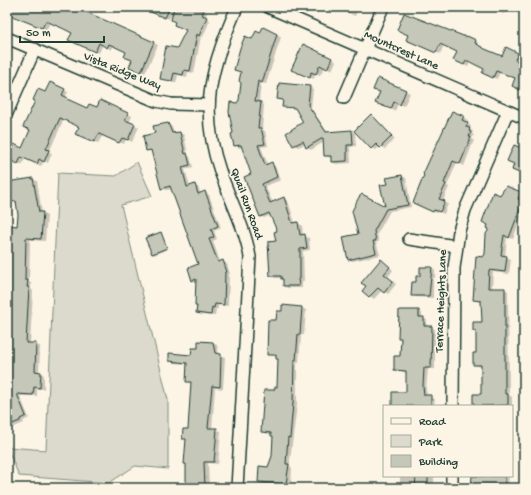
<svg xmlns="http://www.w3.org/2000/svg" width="531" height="495" font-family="'Gochi Hand',sans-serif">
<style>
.green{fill:#dcdacc;stroke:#7e8c80}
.shadow{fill:#0003}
.building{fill:#c5c7b9;stroke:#1f3d34}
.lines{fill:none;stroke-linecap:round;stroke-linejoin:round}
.minor-casing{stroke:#1f3d34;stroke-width:14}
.minor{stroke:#fcf5e5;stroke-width:11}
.labels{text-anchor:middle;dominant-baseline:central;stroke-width:3.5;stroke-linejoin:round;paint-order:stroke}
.street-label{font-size:12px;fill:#1f3d34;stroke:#fcf5e5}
</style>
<rect width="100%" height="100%" fill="#fcf5e5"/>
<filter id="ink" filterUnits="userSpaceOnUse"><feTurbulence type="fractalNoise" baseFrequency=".025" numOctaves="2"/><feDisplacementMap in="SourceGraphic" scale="8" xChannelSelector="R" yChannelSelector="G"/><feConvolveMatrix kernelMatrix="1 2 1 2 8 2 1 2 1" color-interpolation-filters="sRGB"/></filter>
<g filter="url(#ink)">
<path class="green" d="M137,162L152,196L121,205L168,400V469L135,466L109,483L19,476L7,447L46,450L58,173L116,176Z"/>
<g class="shadow">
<path d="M11,7H73L158,45L145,73L134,69L133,60L128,52L113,45L111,50L103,44L99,53L73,42V32L67,29L50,23L46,30L12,15Z"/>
<path d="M147,7H200L199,9L207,13L205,18L210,20L203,37L201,36L194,73L188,72L187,77L178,75L176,83L161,78L187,30L176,22L174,10L169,19L150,11Z"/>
<path d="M335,7H359L355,16Z"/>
<path d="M496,7H516L503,14Z"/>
<path d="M261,34H277L281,37L266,84L261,83L259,102L264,105L262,129L265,131L268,146L261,147L268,165L271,164L275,166L281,180L265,186L273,203L284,198L288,201L295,223L302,225L303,236L309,238L310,250L303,251L304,281H302V288H288L284,286V280L282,278H275L271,276L279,232L271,215L264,218L261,216L252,175L243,147L239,148L235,145L230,112L240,100L242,72L235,69L252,40Z"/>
<path d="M467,37L479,43L478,46L503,57L506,49L522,56L519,62L524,64V91L516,79L500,72L497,79L487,75L485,69L473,63L470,62L468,67L458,62V52L444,45L440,54L411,41Z"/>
<path d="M303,46L336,61L332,70L325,67L320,75L315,73L314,79L296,71Z"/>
<path d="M378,79L410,93L404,106L398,104L395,111L380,104Z"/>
<path d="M309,87L313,89L311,108L328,133L352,131L355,133L356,146L350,147L351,163L336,164L332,162V158L325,156L324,142L311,150L305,144L298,147L294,145L305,122L297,109L283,106L284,101L278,99Z"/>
<path d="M64,90L68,92L65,98L87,109H97L101,101L132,116L129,123L139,127L132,142L126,139L124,144L103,135L98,143L80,136V126L64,119L49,152L52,153L48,163L44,161L41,166L25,159L22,165L12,161L22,149L45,93Z"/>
<path d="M453,112L467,119L466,123L471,126L469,129L473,131L472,134L474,135L472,139L474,140L464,166L457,162L447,186L449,187L443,201L448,204L444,214L438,211L437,213L418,204Z"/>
<path d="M375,118L395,139L385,149L380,146L376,150L372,148Z"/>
<path d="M168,124L172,127L175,134L180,133L184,135L188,155L190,157L193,167L185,169L190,187L194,185L198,187L201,194L205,192L209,195L221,228L214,231L217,239L213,241L220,262L223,261L227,264L230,274H229L228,306L218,305V309H216L215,316L201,315L197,313L198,307L196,306L197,283L193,280L199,265L172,189L166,190L162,188L153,152L147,150L156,134Z"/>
<path d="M402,176L406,178L411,207L390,211L377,234L379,242H376L380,255L353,261L349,259L359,235L386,208L389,185Z"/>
<path d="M33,179L37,181L42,213L47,216L45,241L30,240L29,282L31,283V289L33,291L30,344L40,346L39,373L44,375V389H37V396H20L29,418L23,421L24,423L7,430V291L10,266L7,264V250L18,227L19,215L18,204L12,202V195L7,196V183Z"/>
<path d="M520,193L524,195L521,201L524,203V210L513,239L507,237L505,257L511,259L509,274L493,272L492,289H504L508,291L509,395L512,397V406H475L474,395H482V367L474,365L477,354V332L474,330L483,323L482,302L475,300L484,258L501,196Z"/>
<path d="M161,234L168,249L154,255L152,254Z"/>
<path d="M385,263L393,270L388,277L396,284L388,294L382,290L374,299L363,291Z"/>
<path d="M431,268L435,270V278H433V298L416,297L412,295L417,283Z"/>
<path d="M302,308L306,310L304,335H301L299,362H297V405L290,460V466L292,468L291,486L262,484L259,482L272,465L274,437L272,434L262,431L278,388L279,359L277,357L268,354L277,321Z"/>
<path d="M418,311L422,313V318L427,320V327L435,329V369H428L426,389L427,396L435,399L434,406H395L407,393V373L395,369L401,357L402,339L399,337Z"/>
<path d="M213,343L217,345L219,355L225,357L223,389L215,388L212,429L221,431L218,464L208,463L209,488H186L187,440L183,438L189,431L192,384L187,381L188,364L174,363L170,361L192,356L199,349Z"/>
<rect x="400" y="476" width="34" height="12"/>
<path d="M473,476H509L508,487L472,488Z"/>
</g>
<g class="building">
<path d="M10,7H75L154,42L141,72L129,67L132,60L124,57L126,52L109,44L107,48L99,43L95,52L68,40L72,33L62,28L46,21L42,28L7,14Z"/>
<path d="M139,7H170L165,18Z"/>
<path d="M174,7H196L204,10L202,15L207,17L199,36L197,34L190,71L184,70L183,75L174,73L172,81L160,79L166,46L177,48L186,30L174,25L175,22L171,20Z"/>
<path d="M404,13L466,37L467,36L476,40L475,43L485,49L502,56L506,47L518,53L515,60L522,63L524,59V92L512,86L515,78L496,71L493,78L482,73L484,69L468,61H466L464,65L453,60L457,52L440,44L436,53L406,40L408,35L397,30Z"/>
<path d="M263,27L277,34L262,83L258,81L255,101L261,102L258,128H261L265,144L258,145L265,165L272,162L277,177L262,184L270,203L284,197L292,223L298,222L300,235L305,234L307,248L300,249V279H298L299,286H283V279H281V276H270L268,242L276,241L274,232L277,231L269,213L260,217L244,177L251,174L241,145L234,146L231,134L233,133L229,112L230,102L237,103L239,100L241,83L239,81L241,72L234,70L240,48L245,36L252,39L256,31L260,33Z"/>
<path d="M303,44L332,58L327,69L320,65L316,74L311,72L310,78L291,70Z"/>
<path d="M378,78L406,90L400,105L394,102L391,109L375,103L380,92L373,90Z"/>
<path d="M50,82L65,89L62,95L68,98L67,99L87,108L89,104L97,107L100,100L128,113L125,120L135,124L128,140L122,138L119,143L99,134L94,142L75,134L79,127L60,118L46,149L49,150L44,162L39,159L37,164L21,157L18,164L7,159L14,144L22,148L30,130L23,127L35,101L33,100L38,89L45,92Z"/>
<path d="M279,83L310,86L308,105L326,132L352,130L353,145H347V161L331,162V156H324L323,138L306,148L303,141L293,146L286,133L303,122L295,108L282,107L283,100L277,99Z"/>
<path d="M452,111L464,116L462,120L468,123L466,127L470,128L469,131L471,132L469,137H471L460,164L453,161L444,183L446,184L439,199L445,201L440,212L434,210L433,212L413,203L424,175L423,174Z"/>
<path d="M371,114L392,136L380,148L376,144L371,149L354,131Z"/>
<path d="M168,123L172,133L180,132L185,154L187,153L190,165L182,167L187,187L195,184L198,194L205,191L218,226L211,229L214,237L209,239L218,262L223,260L227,272H225L224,305L215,304L214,308L212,307L211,315L196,313L197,306H195L196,279L192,281L188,268L198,264L170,186L161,189L151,150L146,151L143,136L155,133L153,126Z"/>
<path d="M514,145L524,149V175L512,170L514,164L507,161Z"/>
<path d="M402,175L408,205L386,209L374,231L376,241H373L376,253L348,260L343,237L358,234L352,211L359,197L362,194L385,206L380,185L388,184L386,178Z"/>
<path d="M33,178L39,212H43L41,239L26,238L25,280H28L27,287H29L26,343H36L35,371L41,372L40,388L34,387L33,395L17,394L26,416L20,419V421L7,426V290L10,265H7V250L9,225L17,226L18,215L16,201L11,202L10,193H7V182Z"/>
<path d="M506,186L521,192L518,199L523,201L509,238L504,235L501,255L507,256L505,272L489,270L488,288H505V394H508V405L475,406V404H473V394H481V365H473V353H476V331H473V322H482L481,301L473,300L476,256L483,257L485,254L486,234L489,229L487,228L488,225L482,222L493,192L500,195Z"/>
<path d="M161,232L167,248L152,254L145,238Z"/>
<path d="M381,259L390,267L384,274L393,281L384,293L378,288L369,297L362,291L366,286L361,283Z"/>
<path d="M420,267H432L429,296H411L412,282H416V276H420Z"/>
<path d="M282,305L302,307L300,334H298L296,360H294L293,403L290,438L288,437L286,464H289L286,484L258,482L259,466L268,467L272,456L273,436H271V433L261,432L264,390H274L275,387H277L278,359H276V355H267L268,320H276L277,311H282Z"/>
<path d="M399,310H419V317H424V326H432L431,368H424L423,386L424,395H431V406H392V392H406V371L394,370V356H400L401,338H398Z"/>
<path d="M198,341L213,342L215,353L221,354L220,387L212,386L208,428H217L216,441L214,462H204L205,488H186V464H184L186,439H182L183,429H188L191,382H186L187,363L169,361V353L191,355L192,348H198Z"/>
<path d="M416,476H428V488H415Z"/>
<path d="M472,476H505V485H485L484,488H471Z"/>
</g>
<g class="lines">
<defs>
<g id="minor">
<path d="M237,7C212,66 198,107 220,171C230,200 245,227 250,257L237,488"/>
<path d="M268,7L524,118"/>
<path d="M7,38L156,101L171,104L209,105"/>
<path d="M344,98L383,7"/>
<path d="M7,113L35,49"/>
<path d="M409,239L456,246"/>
<path d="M453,406L454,268L459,231L465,210L508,111"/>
<path d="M452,488V476"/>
</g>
</defs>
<use href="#minor" class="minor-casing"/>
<use href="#minor" class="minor"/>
</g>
</g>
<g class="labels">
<g class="street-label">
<text transform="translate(401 51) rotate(24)">Mountcrest Lane</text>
<text transform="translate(122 72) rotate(22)">Vista Ridge Way</text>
<text transform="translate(246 204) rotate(70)">Quail Run Road</text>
<text transform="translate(442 301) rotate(-88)">Terrace Heights Lane</text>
</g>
</g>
<rect width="531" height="495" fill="none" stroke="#fcf5e5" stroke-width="24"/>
<rect x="12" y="12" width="507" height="471" fill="none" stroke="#1f3d34" stroke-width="1.5" filter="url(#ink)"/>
<rect x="383" y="405" width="130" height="72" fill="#fcf5e5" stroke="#a4ab9e"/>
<rect x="391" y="418" width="20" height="6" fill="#fcf5e5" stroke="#a4ab9e"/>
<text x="419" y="425" font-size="12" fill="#1f3d34">Road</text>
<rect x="391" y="435" width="20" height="12" fill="#dcdacc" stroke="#a4ab9e"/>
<text x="419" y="445" font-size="12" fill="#1f3d34">Park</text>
<rect x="391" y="455" width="20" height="12" fill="#c5c7b9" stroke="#a4ab9e"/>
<text x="419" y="465" font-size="12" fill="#1f3d34">Building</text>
<path d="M20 36v6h84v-6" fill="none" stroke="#1f3d34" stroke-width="2"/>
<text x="26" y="36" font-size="12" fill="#1f3d34" stroke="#fcf5e5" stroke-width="3" paint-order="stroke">50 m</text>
</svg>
